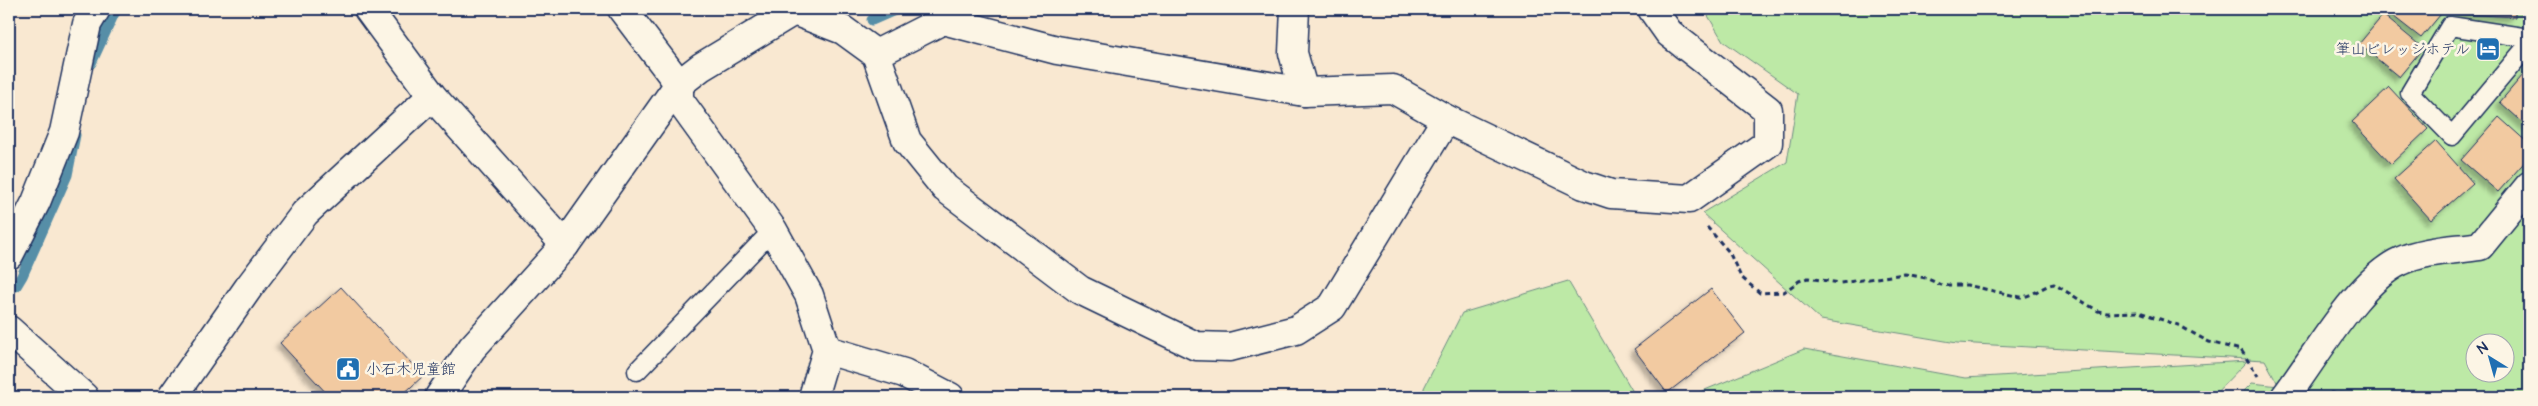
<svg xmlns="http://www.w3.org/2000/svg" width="2538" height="406" font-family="'Architects Daughter','Klee One',sans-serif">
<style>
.green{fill:#bde9a6;stroke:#6c8c82;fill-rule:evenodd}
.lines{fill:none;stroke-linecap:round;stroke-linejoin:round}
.stream{stroke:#568ea7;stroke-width:11}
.building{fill:#f2caa1;stroke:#1b2f5e;filter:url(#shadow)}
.service-casing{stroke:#1b2f5e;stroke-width:21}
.minor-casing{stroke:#1b2f5e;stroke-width:31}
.path{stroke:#1b2f5e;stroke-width:3;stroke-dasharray:5 4;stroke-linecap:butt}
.service{stroke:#fcf5e5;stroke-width:18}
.minor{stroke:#fcf5e5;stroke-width:28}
.labels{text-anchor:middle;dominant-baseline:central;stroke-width:5;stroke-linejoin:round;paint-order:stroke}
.poi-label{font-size:15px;fill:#1b2f5e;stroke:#fcf5e5;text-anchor:end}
</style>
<defs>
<filter id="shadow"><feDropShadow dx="-4.5" dy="4.5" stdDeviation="2.5" flood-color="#0004"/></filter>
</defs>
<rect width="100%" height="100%" fill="#f9e8d1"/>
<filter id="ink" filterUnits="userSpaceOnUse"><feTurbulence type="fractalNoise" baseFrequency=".02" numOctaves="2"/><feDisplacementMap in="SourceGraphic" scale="10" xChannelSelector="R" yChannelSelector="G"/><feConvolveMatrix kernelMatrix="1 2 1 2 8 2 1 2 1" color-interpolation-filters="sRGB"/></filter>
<g filter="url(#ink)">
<g class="green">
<path d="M1704,9H2529V397H2238L2252,383L2279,386L2265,360L1957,343L1821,320L1702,213L1787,162L1798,94L1723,41ZM2476,344H2506V374H2476Z"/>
<path d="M1568,281L1636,397H1424V388L1462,313Z"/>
<path d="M1804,349L1965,378L2247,361L2212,397H1688Z"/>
</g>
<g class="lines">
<g class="stream">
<path d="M872,20L897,9"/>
<path d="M91,63L116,9"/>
<path d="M16,286L22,276L67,175L75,135"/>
</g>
</g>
<g class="building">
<path d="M2384,9H2445L2421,38Z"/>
<path d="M2460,9H2515V17L2460,14Z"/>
<path d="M2383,15L2423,48L2399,77L2359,44Z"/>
<path d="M2529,68V128L2500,102Z"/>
<path d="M2389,87L2428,129L2391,164L2352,122Z"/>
<path d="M2499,117L2529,144V157L2498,192L2461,160Z"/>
<path d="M2436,141L2473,183L2431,220L2394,179Z"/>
<path d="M341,287L423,376L400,397H330L280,343Z"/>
<path d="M1711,289L1745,333L1667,393L1634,349Z"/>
</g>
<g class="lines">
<defs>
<g id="service">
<path d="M2529,38L2450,26L2410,93L2452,136L2529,44"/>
<path d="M637,371L773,230"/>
</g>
<g id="minor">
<path d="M368,9L432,96L565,245"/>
<path d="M622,9L679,84V100L773,230L809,295L827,350L813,397"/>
<path d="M1295,9L1293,53L1304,92"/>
<path d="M794,11L843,30L876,54L907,141L945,188L1080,290L1196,346L1230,347L1296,330L1332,307L1446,119"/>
<path d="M876,54L943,20L1057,50L1304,92L1393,89L1446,119L1584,185L1611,194L1689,199L1768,143V110L1669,33L1652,9"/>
<path d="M9,255L36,202L64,132L87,24L96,9"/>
<path d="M9,330L84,397"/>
<path d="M827,350L904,373L950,397"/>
<path d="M172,397L249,287L305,213L432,96"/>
<path d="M439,397L472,348L565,245L679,84L701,67L797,9"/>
<path d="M2285,397C2315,358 2358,280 2401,261C2424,250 2455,250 2480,246L2529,186"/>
</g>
</defs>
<use href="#service" class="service-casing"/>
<use href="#minor" class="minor-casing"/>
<g class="path">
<path d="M1707,227L1729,252L1741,277L1760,293L1784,292L1799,281L1808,278L1840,283L1905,274L1926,278L1941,285H1967L2020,297C2032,297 2042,286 2054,284L2098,311L2107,313L2139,312L2178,325L2209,342L2241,350L2258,376"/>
<path d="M2330,393L2374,397"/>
</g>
<use href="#service" class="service"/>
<use href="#minor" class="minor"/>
</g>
</g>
<defs>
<symbol id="hotel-square" viewBox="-11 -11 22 22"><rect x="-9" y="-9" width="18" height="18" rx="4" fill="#1f6fb2" stroke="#fcf5e5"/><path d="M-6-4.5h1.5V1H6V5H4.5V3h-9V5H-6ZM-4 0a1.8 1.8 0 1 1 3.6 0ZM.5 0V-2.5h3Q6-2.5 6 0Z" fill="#fff"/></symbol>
<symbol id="civic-square" viewBox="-11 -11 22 22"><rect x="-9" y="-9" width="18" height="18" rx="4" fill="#1f6fb2" stroke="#fcf5e5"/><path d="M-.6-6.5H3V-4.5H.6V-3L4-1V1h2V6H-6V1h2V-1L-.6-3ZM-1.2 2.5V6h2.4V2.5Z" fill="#fff"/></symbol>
</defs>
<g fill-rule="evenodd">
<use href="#hotel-square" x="2474" y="35" width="28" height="28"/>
<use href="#civic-square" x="334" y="355" width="28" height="28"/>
</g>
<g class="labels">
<g class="poi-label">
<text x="2470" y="49">筆山ビレッジホテル</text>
<text x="366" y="369" text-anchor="start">小石木児童館</text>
</g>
</g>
<rect width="2538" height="406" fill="none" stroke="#fcf5e5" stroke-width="30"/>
<rect x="15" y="15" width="2508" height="376" fill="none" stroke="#1b2f5e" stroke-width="2" filter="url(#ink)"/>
<g transform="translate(2490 358) rotate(323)"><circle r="24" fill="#fcf5e5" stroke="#a2a6af"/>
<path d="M0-4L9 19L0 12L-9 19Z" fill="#1f6fb2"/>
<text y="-8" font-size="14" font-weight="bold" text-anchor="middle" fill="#1b2f5e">N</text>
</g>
</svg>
